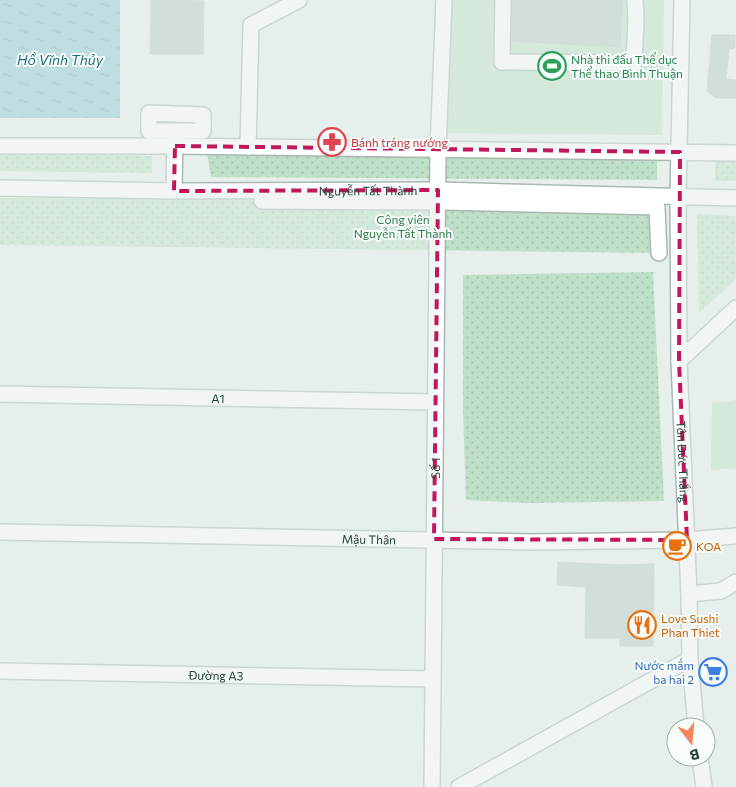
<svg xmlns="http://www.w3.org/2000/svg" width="736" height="787" font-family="Commissioner,sans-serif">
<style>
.grass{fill:#bfe0c8}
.park{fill:url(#park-dots)}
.water{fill:url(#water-ripples)}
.building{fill:#bbcac4;stroke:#b8c9c2}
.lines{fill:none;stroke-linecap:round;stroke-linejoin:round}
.minor-casing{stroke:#a8b8b2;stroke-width:18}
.minor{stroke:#fff;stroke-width:15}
.marked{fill:none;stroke:#c2185b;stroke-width:4;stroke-dasharray:10 6;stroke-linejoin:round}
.labels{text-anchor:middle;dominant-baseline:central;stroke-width:4;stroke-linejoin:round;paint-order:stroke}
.leisure-label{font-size:12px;fill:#27864d;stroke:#f7fbf9;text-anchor:start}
.health-label{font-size:12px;fill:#be3a42;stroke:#f7fbf9;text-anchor:start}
.street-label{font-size:12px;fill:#24423a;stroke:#f7fbf9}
.park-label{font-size:12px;fill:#2d7a4b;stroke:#f7fbf9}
.food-label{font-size:12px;fill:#c56008;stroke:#f7fbf9;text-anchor:start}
.shop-label{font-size:12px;fill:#366cbe;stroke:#f7fbf9;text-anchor:end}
.water-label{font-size:14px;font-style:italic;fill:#1c6f80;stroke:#f7fbf9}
</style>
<defs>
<pattern id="park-dots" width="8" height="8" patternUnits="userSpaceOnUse" patternTransform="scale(1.25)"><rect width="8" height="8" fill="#bfe0c8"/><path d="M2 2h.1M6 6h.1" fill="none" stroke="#a4c1ad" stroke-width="1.8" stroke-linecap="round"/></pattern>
<pattern id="water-ripples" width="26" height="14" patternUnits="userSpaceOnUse" patternTransform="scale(1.25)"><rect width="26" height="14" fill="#8ec9d4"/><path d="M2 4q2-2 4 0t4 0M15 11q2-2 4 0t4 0" fill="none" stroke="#74a5ad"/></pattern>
</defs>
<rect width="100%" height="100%" fill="#e6efeb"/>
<g class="grass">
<path d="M442,0H664L662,135L440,133Z"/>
<path d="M736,400V468L711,470L712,403Z"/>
</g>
<g class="park">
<path d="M0,151L152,156V173L0,171Z"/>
<path d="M207,153L657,161V180L211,177Z"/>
<rect x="715" y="161" width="21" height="20"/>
<path d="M0,198L443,202L657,207L659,253L0,245Z"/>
<path d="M697,214L736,216V279L699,313Z"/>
<path d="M653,272L664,501L527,503L466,500L463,411V275Z"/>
</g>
<rect class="water" x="0" y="0" width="120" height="118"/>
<g class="building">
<path d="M151,0L204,1L203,54H150Z"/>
<path d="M512,0H622L620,47L512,41Z"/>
<path d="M712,35H735V48L729,49L726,79L736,80V98H716L707,91Z"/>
<path d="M558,562L621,565L654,564L653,646H620V638H585L586,587L557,585Z"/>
</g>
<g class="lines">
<defs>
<g id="minor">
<path d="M503,0L502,62L634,63L636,19L635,0"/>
<path id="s1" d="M682,0L678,197L679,361L689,594L690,659L696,727"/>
<path d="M0,146H175L736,153"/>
<path d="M248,147L251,25L299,0"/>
<path id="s2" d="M0,188L174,191L438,190L736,198"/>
<path d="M174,191L175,131H203V115L149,113V131H175"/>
<path d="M262,201L443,202L657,207L659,253"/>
<path d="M679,361L736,308"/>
<path id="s3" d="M0,394L435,402"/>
<path id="s4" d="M0,532L530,542L687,540L736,536"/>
<path d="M689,594L721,591L736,582"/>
<path id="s5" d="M0,671L432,679"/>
<path d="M700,757L704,787"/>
<path id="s6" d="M432,787L438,149L444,0"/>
<path d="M459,787L690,659"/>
</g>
</defs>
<use href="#minor" class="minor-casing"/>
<use href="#minor" class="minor"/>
</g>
<path d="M0 0H736V787H0ZM175,146L680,152L679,361L687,540L434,539L438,190L174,191Z" fill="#e6efeb" fill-opacity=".55" fill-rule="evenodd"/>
<path class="marked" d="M175,146L680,152L679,361L687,540L434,539L438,190L174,191Z"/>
<defs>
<symbol id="stadium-ring" viewBox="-11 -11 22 22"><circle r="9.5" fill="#f7fbf9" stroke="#2e9e5b" stroke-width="1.5"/><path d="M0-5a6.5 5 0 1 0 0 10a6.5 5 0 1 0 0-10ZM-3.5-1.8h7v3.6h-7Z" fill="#2e9e5b"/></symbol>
<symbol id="pharmacy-ring" viewBox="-11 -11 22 22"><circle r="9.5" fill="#f7fbf9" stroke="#e0444e" stroke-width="1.5"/><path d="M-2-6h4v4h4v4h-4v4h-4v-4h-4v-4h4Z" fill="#e0444e"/></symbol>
<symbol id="cafe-ring" viewBox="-11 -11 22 22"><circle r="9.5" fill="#f7fbf9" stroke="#e8710a" stroke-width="1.5"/><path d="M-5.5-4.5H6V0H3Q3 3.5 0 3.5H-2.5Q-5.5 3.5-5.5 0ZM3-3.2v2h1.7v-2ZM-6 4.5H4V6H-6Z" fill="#e8710a"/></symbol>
<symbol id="restaurant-ring" viewBox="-11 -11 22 22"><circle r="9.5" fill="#f7fbf9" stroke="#e8710a" stroke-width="1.5"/><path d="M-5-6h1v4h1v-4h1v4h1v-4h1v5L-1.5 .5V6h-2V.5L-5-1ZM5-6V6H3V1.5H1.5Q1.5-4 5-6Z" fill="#e8710a"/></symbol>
<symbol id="supermarket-ring" viewBox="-11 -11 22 22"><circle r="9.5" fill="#f7fbf9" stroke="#3f7fe0" stroke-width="1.5"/><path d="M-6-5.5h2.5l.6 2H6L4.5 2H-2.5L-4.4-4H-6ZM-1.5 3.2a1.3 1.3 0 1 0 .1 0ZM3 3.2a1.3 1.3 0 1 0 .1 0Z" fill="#3f7fe0"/></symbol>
</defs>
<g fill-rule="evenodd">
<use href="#stadium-ring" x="536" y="50" width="32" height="32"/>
<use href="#pharmacy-ring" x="316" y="126" width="32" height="32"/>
<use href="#cafe-ring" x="661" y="530" width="32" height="32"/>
<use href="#restaurant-ring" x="626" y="609" width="32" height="32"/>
<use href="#supermarket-ring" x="697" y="656" width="32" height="32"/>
</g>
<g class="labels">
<g class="leisure-label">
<text x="571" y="59">Nhà thi đấu Thể dục<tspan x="571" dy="14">Thể thao Bình Thuận</tspan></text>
</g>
<g class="health-label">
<text x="351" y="142">Bánh tráng nướng</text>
</g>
<g class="street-label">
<text stroke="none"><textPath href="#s2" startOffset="368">Nguyễn Tất Thành</textPath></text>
<text stroke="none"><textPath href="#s3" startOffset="218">A1</textPath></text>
<text stroke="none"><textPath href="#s1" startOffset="462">Tôn Đức Thắng</textPath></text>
<text stroke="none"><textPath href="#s6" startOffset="319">Số 1</textPath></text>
<text stroke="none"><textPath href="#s4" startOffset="369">Mậu Thân</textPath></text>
<text stroke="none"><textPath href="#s5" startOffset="216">Đường A3</textPath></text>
</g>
<g class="park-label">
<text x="403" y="219">Công viên<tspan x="403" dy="14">Nguyễn Tất Thành</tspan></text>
</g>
<g class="food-label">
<text x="696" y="546">KOA</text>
<text x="661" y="618">Love Sushi<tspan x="661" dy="14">Phan Thiet</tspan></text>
</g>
<g class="shop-label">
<text x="694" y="665">Nước mắm<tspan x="694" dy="14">ba hai 2</tspan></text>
</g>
<g class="water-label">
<text x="60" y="59">Hồ Vĩnh Thủy</text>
</g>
</g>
<g transform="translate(691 742) rotate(164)"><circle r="24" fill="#f7fbf9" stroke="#a3b1ad"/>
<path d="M0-4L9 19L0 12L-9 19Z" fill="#f4845f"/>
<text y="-8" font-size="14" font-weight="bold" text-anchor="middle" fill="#24423a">B</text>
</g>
</svg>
